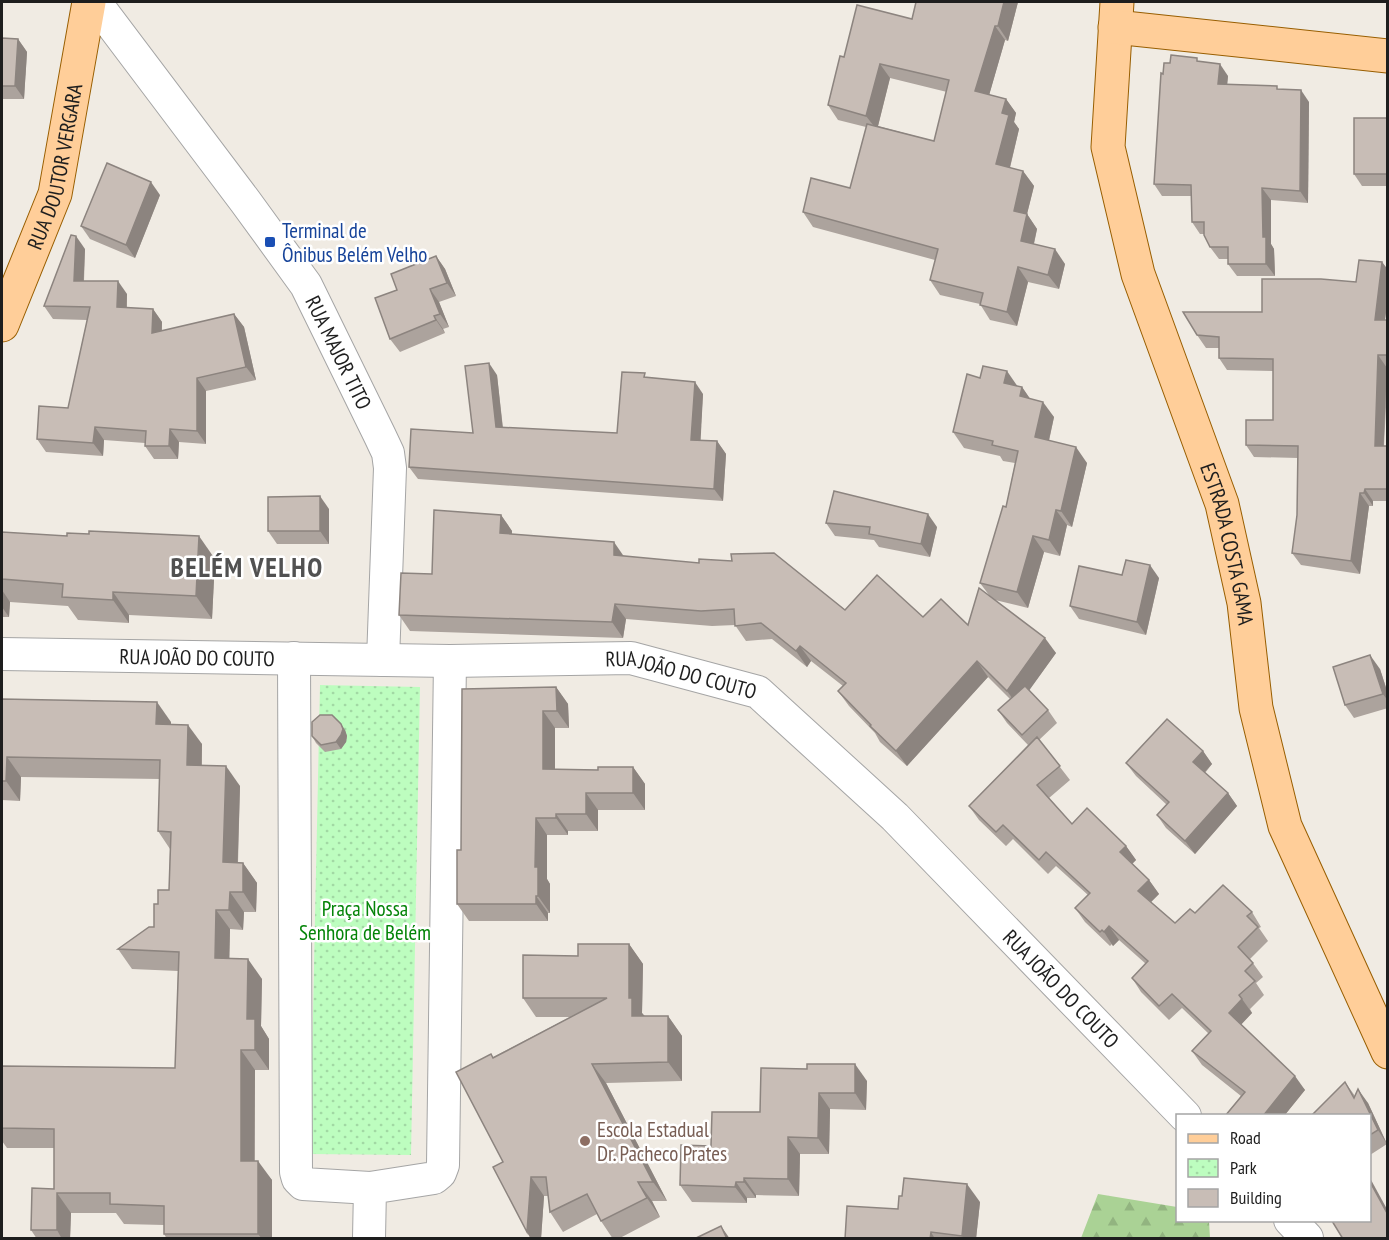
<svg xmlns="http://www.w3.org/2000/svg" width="1389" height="1240" font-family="'PT Sans Narrow',sans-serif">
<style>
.forest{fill:url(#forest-firs)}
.park{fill:url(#park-dots)}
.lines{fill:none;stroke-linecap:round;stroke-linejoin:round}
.minor-casing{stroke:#a5a5a5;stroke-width:34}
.major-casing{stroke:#985e00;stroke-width:35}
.minor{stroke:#fff;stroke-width:32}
.major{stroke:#ffce99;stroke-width:33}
.wall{fill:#aca39d;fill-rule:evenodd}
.shaded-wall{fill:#8c847f}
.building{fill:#c8bdb6;stroke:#8c847f;stroke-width:1.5}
.transit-dot{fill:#1a4fb4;stroke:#fff;stroke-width:2}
.education-dot{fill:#8d6e63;stroke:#fff;stroke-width:2}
.labels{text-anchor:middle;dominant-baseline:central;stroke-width:5;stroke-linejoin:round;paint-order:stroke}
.street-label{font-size:21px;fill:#1e1e1e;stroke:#fff}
.transit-label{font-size:21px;fill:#164399;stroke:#fff;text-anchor:start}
.park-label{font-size:21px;fill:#048408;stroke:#fff}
.education-label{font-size:21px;fill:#785e54;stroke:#fff;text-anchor:start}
.district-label{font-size:27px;font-weight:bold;letter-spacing:1.5px;fill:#515151;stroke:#fff}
</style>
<defs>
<pattern id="forest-firs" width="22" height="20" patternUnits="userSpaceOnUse" patternTransform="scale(1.5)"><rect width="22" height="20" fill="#aad295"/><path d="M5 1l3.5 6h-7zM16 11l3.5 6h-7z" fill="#92b480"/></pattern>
<pattern id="park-dots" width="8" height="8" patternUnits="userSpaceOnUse" patternTransform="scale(1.5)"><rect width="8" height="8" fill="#bdfdbf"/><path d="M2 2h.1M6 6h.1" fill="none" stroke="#a2d8a4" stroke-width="1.8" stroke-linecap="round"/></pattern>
</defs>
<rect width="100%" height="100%" fill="#f0ebe3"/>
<path class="forest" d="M1098,1194L1177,1207L1178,1220L1209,1221L1210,1238H1081Z"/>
<path class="park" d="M320,685L420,687L411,1155L310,1154Z"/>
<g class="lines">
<defs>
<g id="minor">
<path id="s1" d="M95,2L245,201L306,285L380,436L388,453L390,468L383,660"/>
<path id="s2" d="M2,654L450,661L631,658L758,692L895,817L1185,1116"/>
<path d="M294,658L296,1172L298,1179L303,1184L370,1188"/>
<path d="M1290,1220L1307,1238"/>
<path d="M369,1238L370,1188L434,1178L440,1173L443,1165L450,661"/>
</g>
<g id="major">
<path id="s3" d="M1117,2L1108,147L1138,274L1222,504L1244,603L1256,708L1285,826L1388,1052"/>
<path d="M1115,27L1388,56"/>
<path id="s4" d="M2,325L55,194L89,2"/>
</g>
</defs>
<use href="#minor" class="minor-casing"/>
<use href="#major" class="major-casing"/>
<use href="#minor" class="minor"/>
<use href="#major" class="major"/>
</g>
<g class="wall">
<path d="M916,2H1018L1008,41L1005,40L989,95L1006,99L1016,113L1014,122L1019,129L1010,168L1023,171L1034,186L1027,214L1037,229L1034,244L1065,264L1059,289L1028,282L1017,326L990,320L980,304L940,295L930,280L935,260L813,227L803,212L850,188L866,127L838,120L828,105L844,57L912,19ZM890,78L947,92L934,141L878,126Z"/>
<path d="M2,38L18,39L27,52L24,99H2Z"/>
<path d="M1200,62L1228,76L1227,85L1279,89L1309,102L1308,203L1271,200V244L1274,249L1275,276H1237L1228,264V259H1219L1210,247L1204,234H1200L1192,222L1191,196H1162L1154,184L1163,74L1170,63Z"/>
<path d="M1388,118V186H1362L1354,174Z"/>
<path d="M160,195L135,258L90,239L81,226Z"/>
<path d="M85,249L84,281L127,294V308L153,309L162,322V331L234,314L244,327L256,380L206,391V444L179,442L178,459H154L145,446V443L104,440L103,456L46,452L37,439L68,408L87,320L53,319L44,306Z"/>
<path d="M436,256L445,269L456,296L439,302L449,327L443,329L445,333L400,352L390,339L397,290Z"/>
<path d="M1382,262L1388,270V299L1385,320H1388V368L1384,446H1388V501H1373V506H1369L1360,574L1301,565L1292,553L1297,515L1298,458L1254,457L1246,445L1273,420V371L1227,370L1219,358V348H1206L1197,335L1262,312L1356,282Z"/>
<path d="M497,375L503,428L617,433L647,377L703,394L700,440L717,441L726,454L723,501L418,479L409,467L473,433Z"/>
<path d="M980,378L1022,387L1030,399L1054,417L1049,441L1087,463L1072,527L1067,525L1060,556L1044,552L1028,608L995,600L1056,653L1029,690L1048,710L1057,723L1039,740L1070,780L1049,798L1072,824L1126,846L1136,860L1132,864L1149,880L1159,894L1151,902L1175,923L1195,913L1252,912L1261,927L1259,928L1268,941L1250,959L1263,977L1256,983L1264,995L1250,1009L1252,1013L1241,1024L1305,1090L1284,1116H1225L1241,1096L1202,1065L1192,1051L1209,1034L1182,1008L1169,1020L1141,992L1132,978L1146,964L1119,940L1113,946L1112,944L1110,946L1085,922L1075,908L1088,895L1056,866L1048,874L1013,839L1006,846L979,820L969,806L1028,745L1007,723L998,710L1010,699L988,677L907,766L880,742L875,733L849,706L838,691L843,686L811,661L807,667L772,639L746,641L735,625L712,626L626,619L623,638L410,631L399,615L432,574L501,515L512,531V534L624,556L845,610L923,617L968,625L989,595L980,583L1006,507L1015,463L1003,461L1000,456L964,448L953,432Z"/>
<path d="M329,509V544H277L268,531Z"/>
<path d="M826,523L937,527L930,557L879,547L874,540L835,536Z"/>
<path d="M2,532L215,559L212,619L129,615V623L78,620L68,606L10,602L9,617H2Z"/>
<path d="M1122,575L1159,578L1146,635L1079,619L1070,606Z"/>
<path d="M1380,669L1388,694V708L1354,718L1345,705Z"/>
<path d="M556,687L568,704L569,728H555V769L598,770L633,767L645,784V810H598V831H568V835H547V879L550,884V913H548V921H469L457,904L461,850Z"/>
<path d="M2,699L171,722V724L202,744V765L240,786L238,863H243L257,883L256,912H244L243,930L230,929L229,958L262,979L261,1026L269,1039V1070H255V1161L272,1180V1239H167L164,1234V1225L124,1224L116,1213H71L70,1239H37L31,1230L54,1189V1148H7L2,1141V1066L175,1068L178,971L132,969L118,949L154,927L158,904L169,890L170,849L158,831L160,779L21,777L20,801L2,800Z"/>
<path d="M345,730L347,736L346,742L341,749L325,752L316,743L312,736Z"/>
<path d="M1203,751L1212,764L1205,773L1228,793L1237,806L1195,854L1166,828L1157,815L1167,805L1136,776L1126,763Z"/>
<path d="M629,944L643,964L642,1013L645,1016H668L682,1036V1081L606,1083L667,1201H652L660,1217L618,1239H613L601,1221L597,1214L563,1232L550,1212L548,1196H544L541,1239H531L527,1232L503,1162L491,1054L493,1057L570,1017H536L523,998L578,956Z"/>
<path d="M761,1068L867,1081L866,1110L830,1109L829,1154H800L799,1196L756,1195V1198H747V1203L692,1202L680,1185L711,1146L760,1112Z"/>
<path d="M1345,1082L1355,1096L1368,1103L1387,1144L1370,1155V1116H1311Z"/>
<path d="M980,1202L976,1239H845L898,1209Z"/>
</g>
<g class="shaded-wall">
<path d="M1004,2H1018L1008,41L998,26Z"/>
<path d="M995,26L1005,40L986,106L975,91Z"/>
<path d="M18,39L27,52L24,99L15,86Z"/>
<path d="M880,64L890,78L877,130L866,116Z"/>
<path d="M1220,64L1228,76L1226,96L1218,84Z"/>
<path d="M1301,90L1309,102L1308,203L1300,191Z"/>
<path d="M1006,99L1016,113L1014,122L1019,129L1007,179L996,164L1002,113Z"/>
<path d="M1023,171L1034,186L1024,226L1014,211Z"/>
<path d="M151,182L160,195L135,258L126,245Z"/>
<path d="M1262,188L1271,200V244L1274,249L1275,276L1266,264L1263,237Z"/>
<path d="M1027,214L1037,229L1031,256L1021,241Z"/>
<path d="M76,236L85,249L83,294L74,281Z"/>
<path d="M1055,249L1065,264L1059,289L1048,275Z"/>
<path d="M436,256L445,269L456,296L447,283Z"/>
<path d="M1382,262L1388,270V299L1383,333L1375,320Z"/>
<path d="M1018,267L1028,282L1017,326L1007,312Z"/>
<path d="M118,281L127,294L126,320L117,307Z"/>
<path d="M430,289L439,302L449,327L440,314Z"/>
<path d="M153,309L162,322L161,346L152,333Z"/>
<path d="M234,314L244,327L256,380L246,367Z"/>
<path d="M434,316L443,329L445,333L436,320Z"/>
<path d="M1378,355L1387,368L1383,459L1375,446Z"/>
<path d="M489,363L497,375L504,440L496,427Z"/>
<path d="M1007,371L1018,387L1004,383Z"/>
<path d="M197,378L206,391V444L197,431Z"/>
<path d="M695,382L703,394L700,452L691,440Z"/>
<path d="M1022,387L1033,403L1020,396Z"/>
<path d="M1043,402L1054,417L1046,453L1035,437Z"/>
<path d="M95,427L104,440L103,456L93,443Z"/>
<path d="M170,429L179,442L178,459L169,446Z"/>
<path d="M717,441L726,454L723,501L714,489Z"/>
<path d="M1076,447L1087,463L1072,527L1061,511Z"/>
<path d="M1365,489L1373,501V506L1364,493Z"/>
<path d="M1360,493L1369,506L1360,574L1351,561Z"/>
<path d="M320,496L329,509V544L320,531Z"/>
<path d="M1056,510L1067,525L1060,556L1049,540Z"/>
<path d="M928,514L937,527L930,557L921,544Z"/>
<path d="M501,515L512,531L511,549L500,533Z"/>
<path d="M199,536L215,559L212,619L196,596Z"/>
<path d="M1033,536L1044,552L1028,608L1017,592Z"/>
<path d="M614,542L625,558L614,555Z"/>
<path d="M1150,565L1159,578L1146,635L1137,622Z"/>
<path d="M2,590L10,602L9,617L2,607Z"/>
<path d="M113,592L129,615V623L113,600Z"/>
<path d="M615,604L626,619L623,638L612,622Z"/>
<path d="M1045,638L1056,653L1018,706L1007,691Z"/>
<path d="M800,646L811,661L807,667L796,651Z"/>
<path d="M1370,655L1380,669L1388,694V701L1383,694Z"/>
<path d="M977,661L988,677L907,766L896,751Z"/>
<path d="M556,687L568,704L569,728L557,711Z"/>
<path d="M157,702L171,722L170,744L156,724Z"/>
<path d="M543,711L555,728V786L543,769Z"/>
<path d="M341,724L345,730L347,736L346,742L341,749L336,742Z"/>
<path d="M188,725L202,744L201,784L187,765Z"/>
<path d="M1203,751L1212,764L1202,775L1193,762Z"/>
<path d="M7,757L21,777L20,801L6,781Z"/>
<path d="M226,766L240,786L237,882L223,862Z"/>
<path d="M633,767L645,784V810L633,793Z"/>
<path d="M586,793L598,810V831L586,814Z"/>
<path d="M1228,793L1237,806L1195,854L1185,841Z"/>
<path d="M556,814L568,831V835L556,818Z"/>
<path d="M536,818L547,835V879L550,884V913L538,896L535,867Z"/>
<path d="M1126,846L1136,860L1130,866L1120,852Z"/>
<path d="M243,863L257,883L256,912L243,892Z"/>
<path d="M1149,880L1159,894L1148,905L1138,891Z"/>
<path d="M230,892L244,912L243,930L229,910Z"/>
<path d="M536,896L548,913V921L536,904Z"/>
<path d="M216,910L230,929L229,978L215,958Z"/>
<path d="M1109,926L1119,940L1113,946L1104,932Z"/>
<path d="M629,944L643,964L642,1013L645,1017L632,1016L629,998Z"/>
<path d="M248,959L262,979L261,1026L269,1039V1070L255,1050L247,1019Z"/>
<path d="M2,962L3,965L2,1006Z"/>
<path d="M1242,999L1252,1013L1239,1027L1229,1013Z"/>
<path d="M668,1016L682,1036V1081L668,1062Z"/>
<path d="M241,1050L255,1070L254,1180L241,1161Z"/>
<path d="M592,1064L606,1083L667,1201L653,1182Z"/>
<path d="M855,1064L867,1081L866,1110L855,1093Z"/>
<path d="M1295,1076L1305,1090L1284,1116H1263Z"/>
<path d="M1358,1089L1368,1103L1387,1144L1378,1130Z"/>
<path d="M819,1093L830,1109L829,1154L818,1138Z"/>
<path d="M788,1137L800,1154L799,1196L788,1179Z"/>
<path d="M258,1161L272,1180V1239H262L258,1234Z"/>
<path d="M531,1177L544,1196L541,1239H531L527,1232Z"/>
<path d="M744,1178L756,1195V1198L744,1182Z"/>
<path d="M1370,1178L1388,1211V1215L1370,1182Z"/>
<path d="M638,1182L652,1201L660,1217L647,1198Z"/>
<path d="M736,1182L747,1198V1203L735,1187Z"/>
<path d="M967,1184L980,1202L976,1239H964L962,1236Z"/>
<path d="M57,1193L71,1213L70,1239H62L57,1230Z"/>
<path d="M721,1226L730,1239H727Z"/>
<path d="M931,1232L935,1239H930Z"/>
</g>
<g class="building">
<path d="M916,2H1004L998,26H995L975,91L1006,99L1002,113L1009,115L996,164L1023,171L1014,211L1027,214L1021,241L1055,249L1048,275L1018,267L1007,312L980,305L983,293L930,280L938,249L803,212L811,178L850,188L867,124L934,141L949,80L880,64L866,116L828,105L840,56L844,57L857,5L912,19Z"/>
<path d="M2,38L18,39L15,86H2Z"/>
<path d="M1171,55L1197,58V61L1220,64L1218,84L1277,86V89L1301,90L1300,191L1262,188L1263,237H1266V264H1228V247H1210L1204,235V222H1192L1191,185L1154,184L1161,73L1163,74L1164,63H1170Z"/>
<rect x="1354" y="118" width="34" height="56"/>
<path d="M107,163L151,182L126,245L81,226Z"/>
<path d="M71,235L76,236L74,281H118L117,307L153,309L152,333L234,314L246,367L197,378V431L170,429L169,446H145L146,431L95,427L93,443L37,439L39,406L68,408L90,307L44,306Z"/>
<path d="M436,256L447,283L430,289L440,314L434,316L436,320L390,339L375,298L397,290L391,274Z"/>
<path d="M1359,260L1382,262L1375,320H1388V355H1378L1375,446H1388V489H1365L1364,493H1360L1351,561L1292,553L1297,515L1298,446L1246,445V420H1273V359L1219,358V337L1197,335L1183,312H1262V279H1321L1356,282Z"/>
<path d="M489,363L496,427L617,433L622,372L645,373L644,377L695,382L691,440L717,441L714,489L409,467L411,429L473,433L465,366Z"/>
<path d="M983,366L1007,371L1004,383L1022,387L1020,396L1043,402L1035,437L1076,447L1061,511L1056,510L1049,540L1033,536L1017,592L980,583L1003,506L1006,507L1018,451L992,445L993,441L953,432L967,374L980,378Z"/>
<path d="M834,491L928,514L921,544L869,534L870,527L826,523Z"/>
<path d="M320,496V531H268V497Z"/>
<path d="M434,510L501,515L500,533L614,542V555L699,563V559L732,561L731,554L774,553L845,610L877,575L923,617L941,599L968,625L979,588L1045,638L1007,691L977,661L896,751L870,726L871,725L838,691L846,683L800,646L796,651L761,623L735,626L734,609L701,611L615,604L612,622L399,615L401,573L432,574Z"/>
<path d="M89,531L199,536L196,596L113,592V600L62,597L63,584L2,579V532L67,536V533L89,534Z"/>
<path d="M1126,560L1150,565L1137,622L1070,606L1079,566L1122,575Z"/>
<path d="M1370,655L1383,694L1345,705L1333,667Z"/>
<path d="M1025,686L1048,710L1022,735L998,710Z"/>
<path d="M556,687L557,711H543V769L598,770V767H633V793H586V814H556V818H536L535,867H538V896H536V904H457V850H461L462,689Z"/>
<path d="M2,699L157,702L156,724L188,725L187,765L226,766L223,862L243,863V892H230L229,910H216L215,958L248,959L247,1019H255V1050H241V1161H258V1234H164V1206L110,1204V1193H57V1230H31L32,1188L54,1189V1129L2,1128V1066L175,1068L179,952L118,949L149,927H154V904H158V890H169L171,832L158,831L160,760L7,757L6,781H2Z"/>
<path d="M320,715H332L341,724L343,729L341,735L336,742L321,745L312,736V722Z"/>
<path d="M1167,719L1203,751L1193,762L1228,793L1185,841L1157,815L1169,802L1126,763Z"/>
<path d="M1037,737L1060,766L1037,785L1072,824L1087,808L1126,846L1120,852L1149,880L1138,891L1175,923L1190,909L1195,913L1223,885L1252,912L1247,916L1258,927L1238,947L1253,963L1245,971L1255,981L1239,995L1242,999L1229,1013L1295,1076L1263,1116H1225L1245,1092L1192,1051L1211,1031L1172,994L1159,1006L1132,978L1148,961L1109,926L1104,932L1102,930L1100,932L1075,908L1090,893L1046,852L1039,860L1003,825L996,832L969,806Z"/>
<path d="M578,944H629V998H632V1016H668V1062L592,1064L653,1182H638L647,1198L601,1221L587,1194L550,1212L546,1177H531L527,1232L493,1167L503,1162L456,1072L491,1054L493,1058L607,998H523V955L578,956Z"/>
<path d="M807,1064H855V1093H819L818,1138L788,1137V1179L744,1178V1182H736L735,1187L680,1185L681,1145L711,1146L712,1112H760L761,1068L807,1069Z"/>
<path d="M1345,1082L1354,1098L1358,1089L1378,1130L1370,1135V1116H1311Z"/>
<path d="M904,1178L967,1184L962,1236L931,1232L930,1239H845L847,1206L898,1209L899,1196H902Z"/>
<path d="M1370,1182L1388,1215V1239H1343L1332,1221H1370Z"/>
<path d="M721,1226L727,1239H694Z"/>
</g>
<rect class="transit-dot" x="264" y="236" width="12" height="12" rx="3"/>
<circle class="education-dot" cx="585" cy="1141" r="6"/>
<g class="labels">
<g class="street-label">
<text stroke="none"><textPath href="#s4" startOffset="168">RUA DOUTOR VERGARA</textPath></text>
<text stroke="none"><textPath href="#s1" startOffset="428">RUA MAJOR TITO</textPath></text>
<text stroke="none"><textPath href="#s3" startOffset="561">ESTRADA COSTA GAMA</textPath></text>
<text stroke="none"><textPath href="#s2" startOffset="195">RUA JOÃO DO COUTO</textPath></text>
<text stroke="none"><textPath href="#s2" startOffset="681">RUA JOÃO DO COUTO</textPath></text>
<text stroke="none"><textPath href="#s2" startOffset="1185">RUA JOÃO DO COUTO</textPath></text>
</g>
<g class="transit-label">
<text x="282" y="230">Terminal de<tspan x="282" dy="24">Ônibus Belém Velho</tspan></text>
</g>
<g class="park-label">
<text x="365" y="908">Praça Nossa<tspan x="365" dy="24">Senhora de Belém</tspan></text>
</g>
<g class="education-label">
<text x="597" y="1129">Escola Estadual<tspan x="597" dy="24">Dr. Pacheco Prates</tspan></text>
</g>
<g class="district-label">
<text x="247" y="567">BELÉM VELHO</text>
</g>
</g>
<rect width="1389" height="1240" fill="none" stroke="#1e1e1e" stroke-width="6"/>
<rect x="1176" y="1114" width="195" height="108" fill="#ffffff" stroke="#a5a5a5" stroke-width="1.5"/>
<rect x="1188" y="1134" width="30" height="9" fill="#ffce99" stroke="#a5a5a5" stroke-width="1.5"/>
<text x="1230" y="1144" font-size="18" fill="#1e1e1e">Road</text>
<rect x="1188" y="1159" width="30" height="18" fill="url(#park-dots)" stroke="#a5a5a5" stroke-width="1.5"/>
<text x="1230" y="1174" font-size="18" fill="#1e1e1e">Park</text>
<rect x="1188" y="1189" width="30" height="18" fill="#c8bdb6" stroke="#a5a5a5" stroke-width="1.5"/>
<text x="1230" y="1204" font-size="18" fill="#1e1e1e">Building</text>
</svg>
